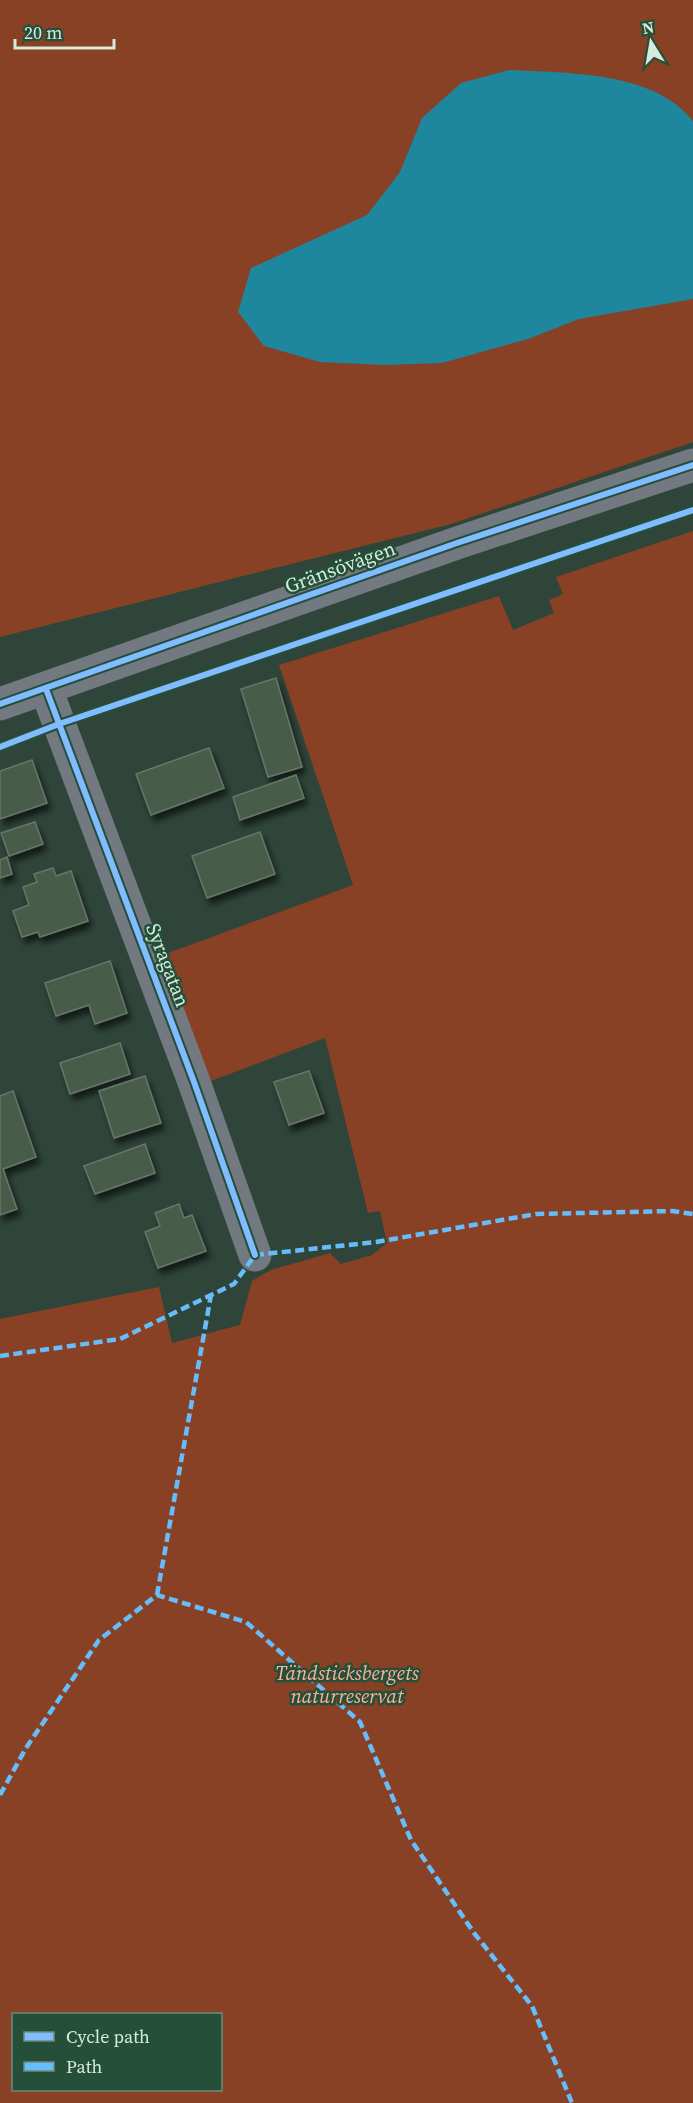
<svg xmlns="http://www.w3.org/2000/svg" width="693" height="2103" font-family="'Source Serif 4',serif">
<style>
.green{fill:#894125;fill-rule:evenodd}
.water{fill:#1e869d}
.building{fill:#475c48;stroke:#67766a;stroke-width:1.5;filter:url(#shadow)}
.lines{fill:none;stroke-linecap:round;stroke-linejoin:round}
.minor{stroke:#727980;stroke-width:33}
.quiet{stroke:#66bdfb;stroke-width:4.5;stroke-dasharray:9 4.5;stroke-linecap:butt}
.cycleway-casing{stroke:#254f39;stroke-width:10}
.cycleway{stroke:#80bcff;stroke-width:6}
.labels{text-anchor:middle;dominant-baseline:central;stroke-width:5;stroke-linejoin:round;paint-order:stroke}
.street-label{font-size:20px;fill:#d4ebdd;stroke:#254f39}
.park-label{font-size:20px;font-style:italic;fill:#fbb199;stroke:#254f39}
</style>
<defs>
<filter id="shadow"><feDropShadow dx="3.5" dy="6" stdDeviation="3" flood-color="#0009"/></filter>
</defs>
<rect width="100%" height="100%" fill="#2f453a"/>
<g class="green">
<path d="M0,0H693V442L451,524L0,637Z"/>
<path d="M693,531V2103H0V1319L159,1287L172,1343L240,1325L252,1281L271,1270L330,1253L341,1264L372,1255L387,1243L380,1211L368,1213L325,1038L211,1081L160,956L353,885L279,665L499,596L513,630L554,613L549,600L563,594L556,577ZM14,2014H220V2090H14Z"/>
</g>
<path class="water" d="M509,70C567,73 654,71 693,121V299L579,319L528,339L442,363L384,365L320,362L264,346L238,312L251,268L367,215L400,172L422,118L461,83Z"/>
<g class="building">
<path d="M276,678L302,767L268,777L241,689Z"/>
<path d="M209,748L224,788L151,815L136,774Z"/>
<path d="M32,760L47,803L0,819V771Z"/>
<path d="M296,775L304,798L240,820L233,797Z"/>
<path d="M35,822L43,844L9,856L1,833Z"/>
<path d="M260,832L275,874L207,898L192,856Z"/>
<path d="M7,857L12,874L0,878V860Z"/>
<path d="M53,868L56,876L71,871L88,921L40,937L38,932L22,937L13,911L29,905L23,887L37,882L34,874Z"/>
<path d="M110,961L127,1013L95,1024L89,1005L56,1016L45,983Z"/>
<path d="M120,1043L130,1074L70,1094L60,1063Z"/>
<path d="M309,1071L324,1113L289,1125L274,1082Z"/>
<path d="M145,1076L161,1123L114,1138L99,1091Z"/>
<path d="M13,1091L36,1157L3,1169L17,1209L0,1215V1096Z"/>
<path d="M145,1144L155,1173L95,1194L84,1166Z"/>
<path d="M179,1204L184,1218L192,1215L206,1251L158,1268L145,1232L160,1226L155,1213Z"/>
</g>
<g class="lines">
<g class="minor">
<path d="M46,689L194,1082L255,1255"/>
<path d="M0,704L457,543L693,465"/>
</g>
<g class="quiet">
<path d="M0,1356L120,1339L234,1284L255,1255L376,1242L536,1214L672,1211L693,1214"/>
<path d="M157,1595L211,1295"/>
<path d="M0,1795L26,1748L99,1640L157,1595L246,1622L360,1722L411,1840L474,1933L532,2006L572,2103"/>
</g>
<defs>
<g id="cycleway">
<path d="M46,689L194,1082L255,1255"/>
<path d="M0,704L457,543L693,465"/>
<path d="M0,747L59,724L693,510"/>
</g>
</defs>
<use href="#cycleway" class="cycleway-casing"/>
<use href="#cycleway" class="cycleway"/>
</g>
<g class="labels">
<g class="street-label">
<text transform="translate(340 567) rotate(-20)">Gränsövägen</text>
<text transform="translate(168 965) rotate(69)">Syragatan</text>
</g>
<g class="park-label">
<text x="347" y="1673">Tändsticksbergets<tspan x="347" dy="23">naturreservat</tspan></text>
</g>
</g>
<rect x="12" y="2013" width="210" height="78" fill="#254f39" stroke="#6b8d7b" stroke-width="1.5"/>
<rect x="24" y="2032" width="30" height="9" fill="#80bcff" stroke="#6b8d7b" stroke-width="1.5"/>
<text x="66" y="2043" font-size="18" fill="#d4ebdd">Cycle path</text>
<rect x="24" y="2062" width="30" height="9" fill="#66bdfb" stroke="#6b8d7b" stroke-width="1.5"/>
<text x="66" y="2073" font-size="18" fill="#d4ebdd">Path</text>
<g transform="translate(651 42) rotate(349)" stroke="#254f39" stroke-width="4.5" paint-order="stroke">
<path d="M0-4.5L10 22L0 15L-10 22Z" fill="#d4ebdd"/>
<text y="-9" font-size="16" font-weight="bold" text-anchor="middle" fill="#d4ebdd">N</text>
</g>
<path d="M15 39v9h99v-9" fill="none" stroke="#d4ebdd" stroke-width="3"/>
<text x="24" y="39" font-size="18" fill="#d4ebdd" stroke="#254f39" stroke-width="4.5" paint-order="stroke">20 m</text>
</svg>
